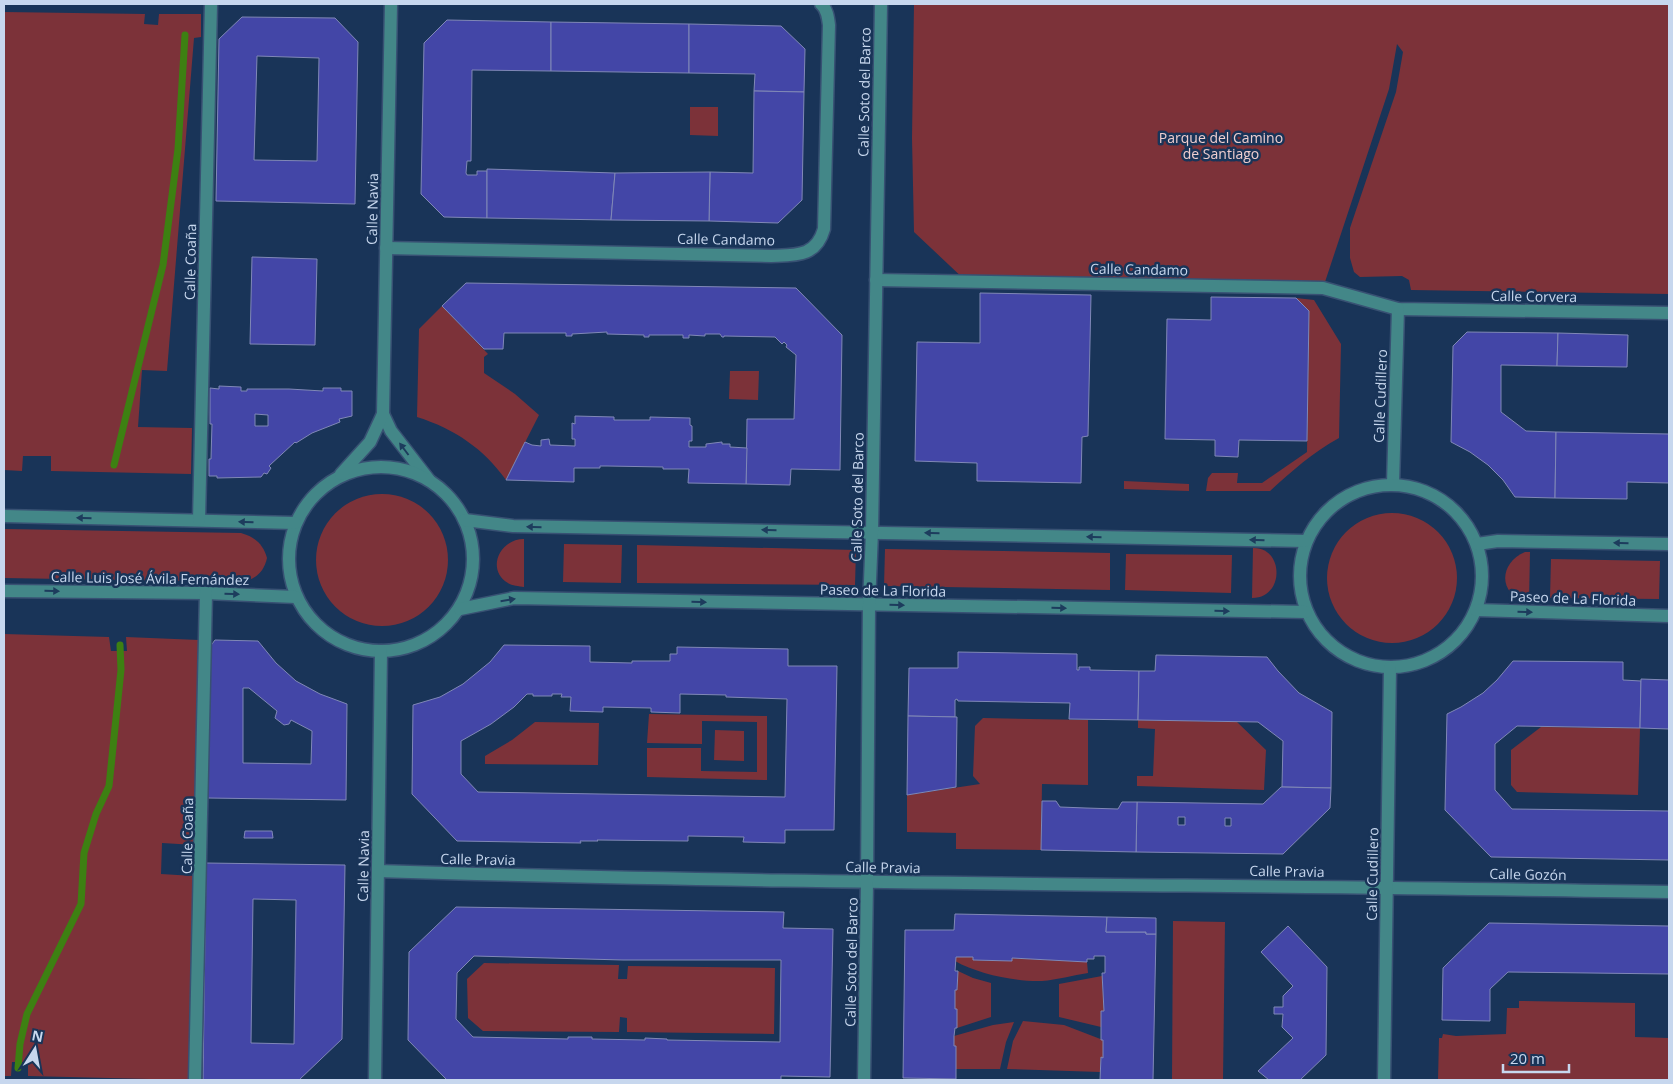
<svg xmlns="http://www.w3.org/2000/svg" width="1673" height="1084" font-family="'Open Sans',sans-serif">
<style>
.green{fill:#7c3239}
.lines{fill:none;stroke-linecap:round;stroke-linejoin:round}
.stream{stroke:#3d8012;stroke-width:7}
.building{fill:#4346a7;stroke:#8088b7;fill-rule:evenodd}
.minor-casing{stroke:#385173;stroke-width:15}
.minor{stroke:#438788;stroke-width:12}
.oneway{fill:#1d3c5d}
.labels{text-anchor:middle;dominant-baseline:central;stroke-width:5;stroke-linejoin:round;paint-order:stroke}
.street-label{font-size:14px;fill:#c7d7ee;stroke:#193458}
.park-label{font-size:14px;fill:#efcecf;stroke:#193458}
</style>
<rect width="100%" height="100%" fill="#193458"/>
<g class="green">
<path d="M914,4H1669V294L1411,290L1409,280L1402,276L1360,277L1354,272L1350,258V228L1396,92L1403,52L1397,44L1389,89L1323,288L966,281L914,232L912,138Z"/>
<path d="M4,12L145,14L144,24L158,25L159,14H201V37L194,38L167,371L142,370L138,427L192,428L191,474L51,471V456H23L22,471L4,470Z"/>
<path d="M690,107H718V136L690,135Z"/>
<path d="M1296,298L1314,300L1341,344L1339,438C1313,452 1292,471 1270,491H1206L1208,478L1212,473H1238L1237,483H1262L1307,452L1309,312Z"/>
<path d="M442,306L488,354L484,357V373L515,394L539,415L506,480C484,449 455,429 417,417L419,329Z"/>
<path d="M730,371H759L758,400L729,399Z"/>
<path d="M1124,481L1189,484V491L1124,489Z"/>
<circle cx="382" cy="560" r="66"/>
<circle cx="1392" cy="578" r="65"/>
<path d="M4,529L241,533C255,537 263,544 267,558C264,572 255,580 241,582L4,578Z"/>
<path d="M524,539V587C519,586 512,586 508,583C486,570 499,539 524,539Z"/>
<path d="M564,544L622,545L621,583L563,582Z"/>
<path d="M637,545L856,550L855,585L637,583Z"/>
<path d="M1253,548C1284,547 1285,598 1252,598Z"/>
<path d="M885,549L1110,553V590L884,586Z"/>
<path d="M1525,552H1530L1529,602C1499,597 1497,564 1525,552Z"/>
<path d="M1126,554L1232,555L1231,593L1125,590Z"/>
<path d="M1551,559L1660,561L1659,599L1550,598Z"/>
<path d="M4,634L109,637L111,651H127L126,637L199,640L195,845L162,843L161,874L194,876L191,1080L28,1076V1062H12L11,1076H4Z"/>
<path d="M649,714L767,716V780L647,777V748H701V771L757,772V722L702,721V744L647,743Z"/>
<path d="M983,718L1088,720V785L1042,784L1041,850L956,849V833L907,832V795L980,784L973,776L975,726Z"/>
<path d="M1138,720L1237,722L1266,750L1264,790L1137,786V776H1153L1155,729L1138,728Z"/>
<path d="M535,722L599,723L598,765L485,764V756L512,740Z"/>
<path d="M1541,727L1640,728L1638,795L1517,792L1511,785V750Z"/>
<path d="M715,730L744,731V761L714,760Z"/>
<path d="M1173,921L1225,922L1223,1080H1172Z"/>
<path d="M956,957H973V960L1012,961V958L1087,962L1088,973C1073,975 1057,980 1042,981C1016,982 978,974 955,961Z"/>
<path d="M484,963L619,965L618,979H627L628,966L775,968L774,1034L627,1032V1018L620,1017L619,1032L483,1031L468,1018L467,979Z"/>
<path d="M958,971L973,978L991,983V1017L957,1028V1009H955V990H957Z"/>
<path d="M1102,976L1104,1011H1101V1027L1059,1017V984Z"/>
<path d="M1519,1001L1635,1003V1037L1669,1038V1080H1438L1439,1038H1442L1443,1034L1456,1036L1506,1034L1507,1008H1519Z"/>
<path d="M1023,1021L1064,1025L1103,1040V1058H1101L1100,1072L1007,1069L1013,1041Z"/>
<path d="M1014,1022L1006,1042L1000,1069H956V1046H954V1036L993,1025Z"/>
</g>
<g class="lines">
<g class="stream">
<path d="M114,465L163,265L178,149L185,35"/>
<path d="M18,1068L20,1044L27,1014L81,904L84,853L96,814L109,786L121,670L120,645"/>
</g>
</g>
<g class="building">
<path d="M242,17L335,18L358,42L355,204L216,201L219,39ZM257,56L319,58L317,161L254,160Z"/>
<path d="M447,20L551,22V71L472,70L471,161H467L466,173L467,175H477V171H487V218L444,217L421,194L424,43Z"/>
<path d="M551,22L689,24V73L551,71Z"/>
<path d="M689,24L781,26L805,49L804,92L754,91L755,74L689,73Z"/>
<path d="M754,91L804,92L802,200L778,223L709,221L710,172L753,173Z"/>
<path d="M487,169L615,173L611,220L487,218Z"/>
<path d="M710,172L709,221L611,220L615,173Z"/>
<path d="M252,257L317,259L315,345L250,344Z"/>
<path d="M466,283L796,288L842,335L840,470L791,469L790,485L746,484L747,419H794L796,355L786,347L787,345L784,342L782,344L775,337L724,336V337H722L720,334H705V336L689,335V338H683V335H649V337H644V335L607,334V332L572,334V336H566V333H504L503,349H484L442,306Z"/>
<path d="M980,293L1091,295L1088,436L1082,437L1081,483L977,481V463L915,461L917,342L980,343Z"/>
<path d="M1211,297L1296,298L1309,311L1307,441L1239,440L1238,457L1215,456V440L1165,439L1167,319L1211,320Z"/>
<path d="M1467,332L1558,333L1557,366L1501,365V412L1526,431L1556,432L1555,498L1515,497L1503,480L1488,465L1470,452L1451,442L1453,346Z"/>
<path d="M1558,333L1628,335L1627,367L1557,366Z"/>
<path d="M219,386L241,387V391H247V389H289L323,391V388H341V391H352V416L339,419L340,422L312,433L296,443L295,442L270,465L269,466L271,468L267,474L264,473L261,477L217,478V476H209V459H211L212,424H210V388L219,389ZM255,414L268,415V426H255Z"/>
<path d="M575,416L614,417V420H650V417L690,418V425L692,426V441H689V447H706V444L722,442V444H730V447L747,448L746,484L688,483L689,469H663V467L607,466H600V468H574V482L506,480L525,442L532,445L541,446V440L549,439L550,445L575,446V439H572V423L575,424Z"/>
<path d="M1556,432L1669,434V483L1627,482V499L1555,498Z"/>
<path d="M215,640L258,641L276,663L296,681L320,694L347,704L346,800L207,798L209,648ZM243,688H249L277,711L275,718L284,725L289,724L291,720L312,731L311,764L243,763Z"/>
<path d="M504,645L590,646V662L632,663V661H670V654H677V647L788,649V666H837L834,830H785V843L743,842L744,837L688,836V841L597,840L598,841H580L581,843L457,841L412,794L413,705L440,697L463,684L490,662ZM527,694H533V696H552V694H562L561,697H571L570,711L603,712V707L651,708V712L680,713V694L726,695V697L787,699L785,797L478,792L461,774V741L491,724L514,707Z"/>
<path d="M958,652L1077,654V670H1079V667H1090V670L1139,671L1138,720L1069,719L1070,703L958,701L957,699L955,700V717L908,716L909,668H958Z"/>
<path d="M1156,655L1267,657L1278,671L1299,693L1332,712L1331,788L1282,787L1283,741L1258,722L1138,720L1139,671H1155Z"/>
<path d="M1513,661L1623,662V680L1641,681L1640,728L1517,726L1495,744V790L1512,809L1669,811V860L1491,857L1445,810L1447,714L1461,707L1483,693L1497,680Z"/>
<path d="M1641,679L1669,680V729L1640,728Z"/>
<path d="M908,716L957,717L956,787L907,795Z"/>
<path d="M1281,787L1331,788L1330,808L1283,854L1136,852L1137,802L1263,804ZM1178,817H1185V825H1178ZM1225,818H1231V826H1225Z"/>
<path d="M1042,801H1056L1060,807L1086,808L1118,809L1122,802H1137L1136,852L1041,850Z"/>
<path d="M245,831H272L273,838H244Z"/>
<path d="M206,863L345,865L342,1039L299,1080H203ZM253,899L296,900L294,1044L251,1043Z"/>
<path d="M456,907L784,912L783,928L833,929L830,1077L781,1076V1080H447L408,1040L409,952ZM474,956L623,960H781L780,1042L667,1040V1039L645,1038V1040L592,1039V1037H568V1039L473,1037L456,1019L457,973Z"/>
<path d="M955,914L1107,917L1106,932H1146V934H1156L1153,1080H1100L1101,1057L1103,1058V1040H1101V1011H1104L1102,973H1105V956H1094V959H1087V962L1012,958V961L973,960V957H956L955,971H958L957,990H955V1009H957V1028H955L954,1036V1046H956V1079L903,1078L905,930H954Z"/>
<path d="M1107,917L1156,918V934H1146V932H1106Z"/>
<path d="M1489,923L1669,926V974L1508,972L1490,989V1021L1442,1020L1443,968Z"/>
<path d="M1288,926L1327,967L1326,1055L1300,1080H1269L1258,1071L1293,1038L1282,1027L1283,1014H1274V1007H1283V996L1293,986L1261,952Z"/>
</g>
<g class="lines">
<defs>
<g id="minor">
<path d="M386,248L771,256C796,255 816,257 824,229L829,25C828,17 827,9 821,4"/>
<path d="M876,280L1323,288L1398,309L1669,313"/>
<path d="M383,414L391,431L429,480"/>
<circle cx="381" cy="559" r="92"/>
<path d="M341,474L370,442L383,414L391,4"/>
<path d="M1393,484L1398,309"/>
<circle cx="1391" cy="576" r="91"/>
<path d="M4,516L295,523"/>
<path d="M199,520L211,4"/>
<path d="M465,520L513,526L1305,541"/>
<path d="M1477,544L1498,541L1669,544"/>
<path d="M4,591L206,593L296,597"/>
<path d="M460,609L514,598L1306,612"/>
<path d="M1476,610L1669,616"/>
<path d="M378,871C808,885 1239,884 1669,892"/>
<path d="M195,1080L206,593"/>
<path d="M375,1080L381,651"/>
<path d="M864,1080L867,882L869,605L872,532L881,4"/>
<path d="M1384,1080L1390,668"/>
</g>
</defs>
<use href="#minor" class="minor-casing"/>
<use href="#minor" class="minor"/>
</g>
<defs><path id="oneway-solid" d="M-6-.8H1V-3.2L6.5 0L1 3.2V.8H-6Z" transform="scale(1.25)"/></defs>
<g class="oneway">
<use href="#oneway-solid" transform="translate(404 449) rotate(-127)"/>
<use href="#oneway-solid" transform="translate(84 518) rotate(-179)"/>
<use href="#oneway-solid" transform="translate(246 522) rotate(-178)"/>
<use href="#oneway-solid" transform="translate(534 527) rotate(-179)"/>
<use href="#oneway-solid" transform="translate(769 530) rotate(-179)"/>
<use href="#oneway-solid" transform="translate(932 533) rotate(-179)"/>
<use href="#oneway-solid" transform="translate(1094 537) rotate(-179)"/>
<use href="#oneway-solid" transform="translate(1257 540) rotate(-178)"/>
<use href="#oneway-solid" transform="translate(1621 543) rotate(-179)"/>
<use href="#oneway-solid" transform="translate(52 591) rotate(1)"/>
<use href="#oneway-solid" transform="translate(232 594) rotate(2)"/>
<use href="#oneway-solid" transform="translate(508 600) rotate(-9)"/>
<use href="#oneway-solid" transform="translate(699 602) rotate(1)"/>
<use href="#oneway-solid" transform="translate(897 605) rotate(1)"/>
<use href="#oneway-solid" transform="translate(1059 608) rotate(1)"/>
<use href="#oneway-solid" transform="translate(1222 611) rotate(1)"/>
<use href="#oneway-solid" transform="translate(1525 612) rotate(2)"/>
</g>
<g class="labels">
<g class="street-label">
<text transform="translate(864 92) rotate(-89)">Calle Soto del Barco</text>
<text transform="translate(372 209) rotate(-89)">Calle Navia</text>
<text transform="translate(726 239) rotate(1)">Calle Candamo</text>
<text transform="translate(190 262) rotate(-89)">Calle Coaña</text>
<text transform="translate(1139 269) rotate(1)">Calle Candamo</text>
<text transform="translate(1534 296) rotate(1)">Calle Corvera</text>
<text transform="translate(1380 396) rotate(-88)">Calle Cudillero</text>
<text transform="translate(857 497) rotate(-89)">Calle Soto del Barco</text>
<text transform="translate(150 578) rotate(1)">Calle Luis José Ávila Fernández</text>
<text transform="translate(883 590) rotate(1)">Paseo de La Florida</text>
<text transform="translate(1573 598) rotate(2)">Paseo de La Florida</text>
<text transform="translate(187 836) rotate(-89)">Calle Coaña</text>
<text transform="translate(478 859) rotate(1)">Calle Pravia</text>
<text transform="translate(363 866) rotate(-89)">Calle Navia</text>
<text transform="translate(883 867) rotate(1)">Calle Pravia</text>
<text transform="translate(1287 871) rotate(1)">Calle Pravia</text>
<text transform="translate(1372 874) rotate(-89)">Calle Cudillero</text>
<text transform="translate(1528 874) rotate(1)">Calle Gozón</text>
<text transform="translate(851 962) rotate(-89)">Calle Soto del Barco</text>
</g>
<g class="park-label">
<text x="1221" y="137">Parque del Camino<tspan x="1221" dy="16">de Santiago</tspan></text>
</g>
</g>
<rect width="1673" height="1084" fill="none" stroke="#c7d7ee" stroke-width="10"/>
<g transform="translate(35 1049) rotate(11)" stroke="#193458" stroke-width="4" paint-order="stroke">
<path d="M0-4L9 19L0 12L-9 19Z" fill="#c7d7ee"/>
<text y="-8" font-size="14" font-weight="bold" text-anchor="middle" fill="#c7d7ee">N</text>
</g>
<path d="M1503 1064v8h66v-8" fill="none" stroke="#c7d7ee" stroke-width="2.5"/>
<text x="1510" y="1064" font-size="15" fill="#c7d7ee" stroke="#193458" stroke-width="4" paint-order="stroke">20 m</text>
</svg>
